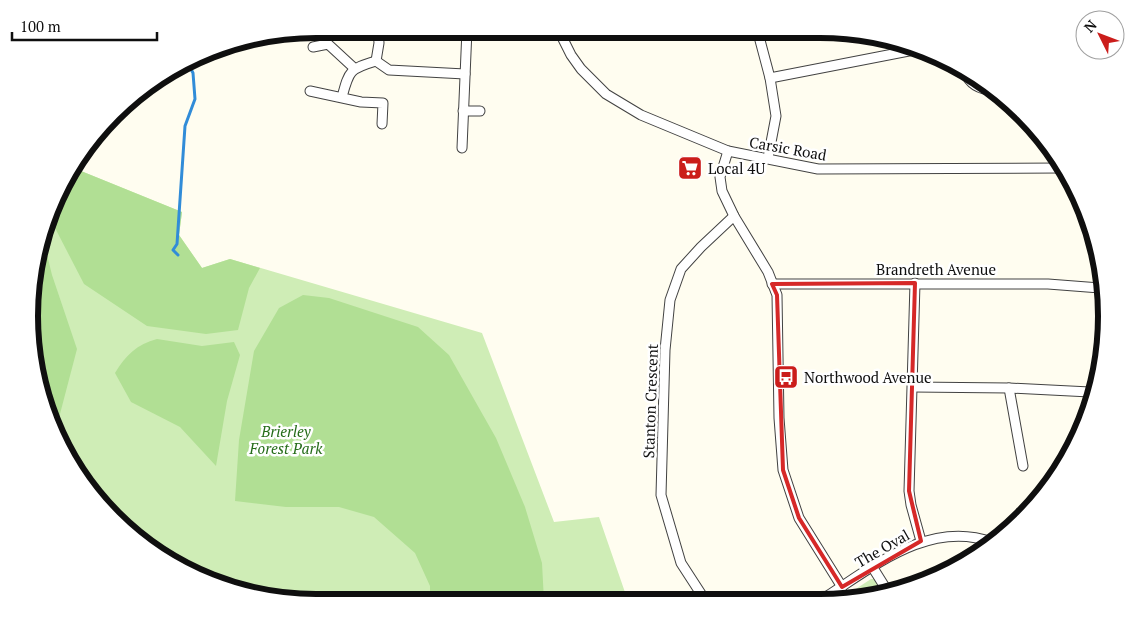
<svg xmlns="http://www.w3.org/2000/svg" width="1135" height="631" font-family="'PT Serif',serif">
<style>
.green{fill:#cfedb6}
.forest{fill:#b1df94}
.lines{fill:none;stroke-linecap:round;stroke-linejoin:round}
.stream{stroke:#318cd8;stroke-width:3}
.minor-casing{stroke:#424242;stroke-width:11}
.minor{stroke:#fff;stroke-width:9}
.marked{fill:none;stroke:#d62828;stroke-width:4;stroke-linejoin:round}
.labels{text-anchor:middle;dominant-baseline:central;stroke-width:5;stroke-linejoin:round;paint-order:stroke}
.street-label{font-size:15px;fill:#0f0f0f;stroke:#fff}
.poi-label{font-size:15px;fill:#0f0f0f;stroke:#fff;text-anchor:start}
.park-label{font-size:15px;font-style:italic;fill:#256c19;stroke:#fff}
.rim{fill:none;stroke:#0f0f0f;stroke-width:6}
</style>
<rect width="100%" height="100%" fill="#fffdf0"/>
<g class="green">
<path d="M94,138L81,171L182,212L179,235L202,268L230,259L482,333L554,522L599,517L628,601L297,602L241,592L172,564L100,505L51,425L29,335L38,242L77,156Z"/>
<path d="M871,579H875L884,594L857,600H839Z"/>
</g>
<g class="forest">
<path d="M94,138L81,171L182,212L179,235L202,268L230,259L260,268L249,288L238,330L206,334L147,326L84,284L54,226C62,189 68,166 94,138Z"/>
<path d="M42,234L52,275L77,349L55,433L51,425L29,335L38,242Z"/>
<path d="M303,295L329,298L418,327L449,355L496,438L525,507L542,563L544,601H430V586L415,553L374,517L339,507H286L235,501L239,440L254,351L279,308Z"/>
<path d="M157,339L202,346L234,342L240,355L227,401L216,466L180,427L131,402L115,373C126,355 137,344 157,339Z"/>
</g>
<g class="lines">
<path class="stream" d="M178,255L173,250L177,244L185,126L195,99L193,73L190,67L195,59"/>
<defs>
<g id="minor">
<path d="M378,29L379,43L376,61L389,70L465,74"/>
<path d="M558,29L571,55L581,69L606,94L641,115L728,151L818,169L1061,168"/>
<path d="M757,29L770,78L776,116L768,158"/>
<path d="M313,47L328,44L354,68"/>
<path d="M964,68C967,82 976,88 989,90"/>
<path d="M770,78L919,49"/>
<path d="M310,91L361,102L383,103L382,124"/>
<path d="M342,97C349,71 349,69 376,61"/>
<path d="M463,111H480"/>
<path d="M462,148L467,29"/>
<path d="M728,151L720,177L722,191L734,216L768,272L777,295L779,418L783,470L799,518L842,587"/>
<path d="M915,283L909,491L911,505L921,541"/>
<path d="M772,284H1048L1100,288"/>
<path d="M913,387L1009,388L1090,392"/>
<path d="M1009,388L1023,466"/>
<path d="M873,568L888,592"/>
<path d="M705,600L681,563L661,495L665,350L670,300L681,269L701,247L734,216"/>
<path d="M821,600C872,568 928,519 992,542"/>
</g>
</defs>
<use href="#minor" class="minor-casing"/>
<use href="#minor" class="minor"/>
</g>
<path class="marked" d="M915,283L909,491L921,541L842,587L799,518L783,470L777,295L772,284Z"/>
<defs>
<symbol id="supermarket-square" viewBox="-11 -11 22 22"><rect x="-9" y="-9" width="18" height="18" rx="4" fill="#cb1d1b" stroke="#fff"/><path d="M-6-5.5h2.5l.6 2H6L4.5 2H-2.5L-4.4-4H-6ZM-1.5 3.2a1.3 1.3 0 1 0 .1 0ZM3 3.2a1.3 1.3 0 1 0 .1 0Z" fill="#fff"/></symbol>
<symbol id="bus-square" viewBox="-11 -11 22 22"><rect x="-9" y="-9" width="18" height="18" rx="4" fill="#cb1d1b" stroke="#fff"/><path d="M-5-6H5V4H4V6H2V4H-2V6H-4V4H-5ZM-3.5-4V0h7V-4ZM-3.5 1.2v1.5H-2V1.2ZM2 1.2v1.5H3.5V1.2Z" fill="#fff"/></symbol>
</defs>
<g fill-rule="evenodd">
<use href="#supermarket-square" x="676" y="154" width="28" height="28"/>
<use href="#bus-square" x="772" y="363" width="28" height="28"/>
</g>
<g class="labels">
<g class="street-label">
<text transform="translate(788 148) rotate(10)">Carsic Road</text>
<text x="936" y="269">Brandreth Avenue</text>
<text transform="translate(650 401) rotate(-88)">Stanton Crescent</text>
<text transform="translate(882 548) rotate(-30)">The Oval</text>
</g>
<g class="poi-label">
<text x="708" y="168">Local 4U</text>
<text x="804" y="377">Northwood Avenue</text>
</g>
<g class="park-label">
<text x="286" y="431">Brierley<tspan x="286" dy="17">Forest Park</tspan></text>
</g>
</g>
<path d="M0 0H1135V631H0ZM316 38H820A278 278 0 0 1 1098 316V316A278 278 0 0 1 820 594H316A278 278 0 0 1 38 316V316A278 278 0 0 1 316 38Z" fill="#fff" fill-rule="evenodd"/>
<path class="rim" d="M316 38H820A278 278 0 0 1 1098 316V316A278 278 0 0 1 820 594H316A278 278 0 0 1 38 316V316A278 278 0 0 1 316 38Z"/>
<g transform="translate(1100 35) rotate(312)"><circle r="24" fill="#ffffff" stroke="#9f9f9f"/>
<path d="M0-4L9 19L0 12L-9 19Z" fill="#cb1d1b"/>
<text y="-8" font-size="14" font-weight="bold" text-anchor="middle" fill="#0f0f0f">N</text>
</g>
<path d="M12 32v8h145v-8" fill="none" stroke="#0f0f0f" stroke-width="2.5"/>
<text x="20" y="32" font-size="15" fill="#0f0f0f" stroke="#ffffff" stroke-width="4" paint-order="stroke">100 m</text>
</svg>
